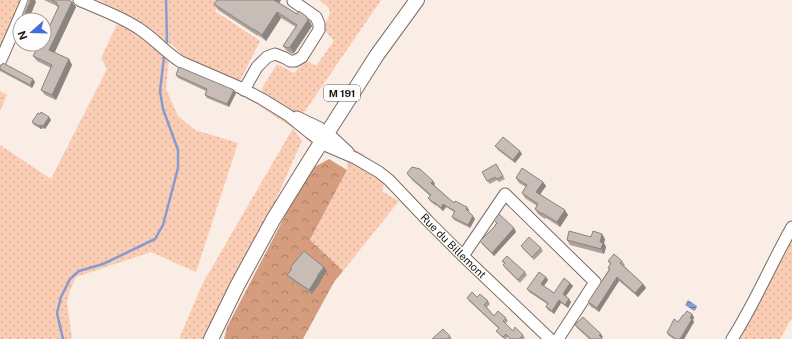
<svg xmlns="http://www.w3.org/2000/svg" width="792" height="339" font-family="'Public Sans',sans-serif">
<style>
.grass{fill:url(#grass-dots)}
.forest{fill:url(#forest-crowns)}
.water{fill:url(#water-rules)}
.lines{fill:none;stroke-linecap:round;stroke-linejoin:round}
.stream{stroke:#869cce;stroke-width:2.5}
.minor-casing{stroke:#786d68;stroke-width:13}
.major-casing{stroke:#786d68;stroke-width:16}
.minor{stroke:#fff;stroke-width:11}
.major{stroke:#fff;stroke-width:14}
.wall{fill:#aca29d}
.shaded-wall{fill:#8c847f}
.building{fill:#c8bcb6;stroke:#8c847f}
.labels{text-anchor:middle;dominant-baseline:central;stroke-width:3;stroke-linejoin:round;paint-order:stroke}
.shield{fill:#fffdfb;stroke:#625f5d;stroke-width:1}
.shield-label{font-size:10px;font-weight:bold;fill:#1f1b19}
.street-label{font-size:11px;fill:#1f1b19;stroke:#fffdfb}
</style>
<defs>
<pattern id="grass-dots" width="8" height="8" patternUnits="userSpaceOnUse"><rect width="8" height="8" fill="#facdb4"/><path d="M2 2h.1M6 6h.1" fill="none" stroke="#d6af9a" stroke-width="1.8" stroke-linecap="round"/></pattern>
<pattern id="forest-crowns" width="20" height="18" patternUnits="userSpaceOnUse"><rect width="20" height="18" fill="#d59d7e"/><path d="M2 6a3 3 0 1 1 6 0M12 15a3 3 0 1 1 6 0" fill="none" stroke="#ac7f66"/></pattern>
<pattern id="water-rules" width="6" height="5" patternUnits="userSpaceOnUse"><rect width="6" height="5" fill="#869cce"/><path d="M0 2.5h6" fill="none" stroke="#6d7ea6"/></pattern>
</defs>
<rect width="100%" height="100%" fill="#f9ede6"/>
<g class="grass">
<path d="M0,0H22L0,48Z"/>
<path d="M98,0H221L215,11L260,41L240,81L186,59L172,44L163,43L140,21Z"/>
<path d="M319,0H381L303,114L293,128L302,141L273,206L235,274L204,339H179L203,283L293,128L259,106L264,92L261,90L277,64L294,73L306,60L316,66L334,41L327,33L324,27C331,12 334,10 319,0Z"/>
<path d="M117,24L137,31L169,59L166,89L178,116L195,130L238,143L196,272L151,252L76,277L70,290L67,302L72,339H0V145L51,179L107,69L101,58Z"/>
<path d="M0,91L7,95L0,111Z"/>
<path d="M347,144L388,171L382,191L399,201L343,271L310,241L347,170Z"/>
<path d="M792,239V318L780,339H735Z"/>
</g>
<path class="forest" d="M329,159L347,170L310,240L343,271L334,282L303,339H224L227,327L309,170Z"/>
<path class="water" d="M688,300L697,306L696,309L694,311L685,305Z"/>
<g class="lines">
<g class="stream">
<path d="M166,0L167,42"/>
<path d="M63,339L57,313L61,297L70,279L79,271L103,264L155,239L163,225L178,168V150L163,109L160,91L164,57"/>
</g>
<defs>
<g id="minor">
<path id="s1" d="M79,0C99,9 120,16 138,28C154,38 166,53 181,62L241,88L262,99L288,115L310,133L327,146L355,158L379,172L389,180L428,221L463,256L550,339"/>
<path d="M0,62L27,0"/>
<path d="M244,90L257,67L267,57L275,54L285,58L290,61H295L302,57L319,30V24L316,17L293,1"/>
<path d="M297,117L320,128L333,138L348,152"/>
<path d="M463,256L505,194L595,282L558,339"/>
<path d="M732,339C755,303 771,264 792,227"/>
</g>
<path id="major" d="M211,339L237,286L273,220L310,160L377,55L417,0"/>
</defs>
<use href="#minor" class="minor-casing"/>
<use href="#major" class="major-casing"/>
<use href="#minor" class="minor"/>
<use href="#major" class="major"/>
</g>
<g class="wall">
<path d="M44,0H69L72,2L76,7L54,53L69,59L72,65L56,100L45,95L41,90L51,68L37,61L33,56L50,25L58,8L57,6Z"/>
<path d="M217,0H281L279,3L297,14L306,16L310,22L312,26L294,53L292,54L287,51L283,46L296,27L281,18L266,41L258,35V36L218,10L214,4Z"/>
<path d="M0,65L35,82L32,88L0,71Z"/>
<path d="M176,75L236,93L229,107L207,98L205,95L206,91L178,78Z"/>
<path d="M40,114L49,117L51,120L45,129L43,128L41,129L34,125L32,122Z"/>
<path d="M495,146L522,154L515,163L498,150Z"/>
<path d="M496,164L505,179L499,182L497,180L490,184L487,181Z"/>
<path d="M407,173L433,181L435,184L434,185L454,203L469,210V212L475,219L470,228L454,220L452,217L454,212L446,207L443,211L436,205V206L430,201L428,198L430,196L412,180Z"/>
<path d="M516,178L543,182L546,186L540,194L568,215L560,227L546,218L545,219L538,214L535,209L537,206L525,198L522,193L526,187L519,183Z"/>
<path d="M494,220L514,228L516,232L494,256L482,244L480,241L495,226L496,223Z"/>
<path d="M602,234L605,239L604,243L606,247L604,254L570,245L567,240L591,237Z"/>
<path d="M521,246L541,248L543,251L534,260L523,249Z"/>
<path d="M502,261L525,272L527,275L520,283L505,268L503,265L504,264Z"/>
<path d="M608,261H622L625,265L624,266L643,284L646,288L638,297L619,281L599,312L590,306L588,302L609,269L608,268L610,264Z"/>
<path d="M324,267L327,271L321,280V281L312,294L290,279L287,275L291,269L290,268Z"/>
<path d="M546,277L548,280L544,286L554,293L570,283L573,286L566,296L569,299L571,302L568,308L561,303L554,314L548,310L546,307L547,304L529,292L527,289Z"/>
<path d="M477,297L488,301L490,304L487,307L494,316L506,318L508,321L505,324L513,331L523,335L525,338L524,339H510L508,337L506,339H504L496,331L499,329L469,301L467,298Z"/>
<path d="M694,317L693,320L694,322L684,339H674L669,336L667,333L678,322Z"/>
<path d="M575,325L603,337L602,338V339H589L577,328Z"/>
<path d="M450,336L452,339H432Z"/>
</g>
<g class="shaded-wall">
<path d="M31,0H35L36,2L29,19L25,13Z"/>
<path d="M274,0H281L278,5Z"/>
<path d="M72,2L76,7L53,56L49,50Z"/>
<path d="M277,12L281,18L266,41L262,35Z"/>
<path d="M306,16L310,22L312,26L294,53L290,47Z"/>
<path d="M69,59L72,65L56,100L52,95Z"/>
<path d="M33,79L35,82L32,88L30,85Z"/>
<path d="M234,90L236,93L229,107L227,104Z"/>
<path d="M49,117L51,120L45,129L43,126Z"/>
<path d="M40,125L43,128L41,129L39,126Z"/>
<path d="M520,151L522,154L515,163L513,160Z"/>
<path d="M433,181L435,184L433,186L431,183Z"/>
<path d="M543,182L546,186L539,196L536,192Z"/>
<path d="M443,204L446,207L443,211L441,208Z"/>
<path d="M467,207L469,210L468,212L466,209Z"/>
<path d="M565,210L568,215L560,227L557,222Z"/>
<path d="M473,216L475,219L470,228L468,225Z"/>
<path d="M514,228L516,232L494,256L492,253Z"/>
<path d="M602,234L605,239L604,243L606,247L604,254L601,249L600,242Z"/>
<path d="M324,267L327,271L321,280V281L312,294L309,290Z"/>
<path d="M546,277L548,280L543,287L541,284Z"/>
<path d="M617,277L619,281L599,312L597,308Z"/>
<path d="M570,283L573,286L565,297L563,294Z"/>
<path d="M643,284L646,288L638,297L635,293Z"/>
<path d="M569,299L571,302L568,308L565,305Z"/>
<path d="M559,300L561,303L554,314L552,311Z"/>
<path d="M692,314L694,317L693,320L694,322L684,339H680Z"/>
<path d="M601,334L603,337L601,338L599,335Z"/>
</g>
<g class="building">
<path d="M28,0H31L25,13L39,20H20V21Z"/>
<path d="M52,0H69L72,2L49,50L69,59L52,95L41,90L52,65L33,56L39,44H44V23L50,25L59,6L56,5L57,3Z"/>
<path d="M217,0H274L297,14L299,11L306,16L308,20L290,47L288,48L283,46L297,25L277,12L262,35L254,29V30L214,4Z"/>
<path d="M3,63L33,79L30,85L0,69V65H2Z"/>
<path d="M179,67L234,90L227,104L205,95L207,89L176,75Z"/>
<path d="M41,112L49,117L43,126L40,125L39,126L32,122L38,113L40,114Z"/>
<path d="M503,137L520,151L513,160L495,146Z"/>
<path d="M496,164L503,176L497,179L495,177L487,181L482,172Z"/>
<path d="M412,167L420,169L433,181L431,183L454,203L455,201L467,207L466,209L473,216L468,225L452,217L455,211L443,204L441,208L434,202V203L428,198L431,195L410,177L407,173Z"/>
<path d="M522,168L543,182L536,192L565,210L557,222L542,213V214L535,209L538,204L522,193L527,185L516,178Z"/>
<path d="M499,214L514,228L492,253L480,241L495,226V225L497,223L494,220Z"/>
<path d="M569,231L591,237L593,231L602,234L600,242L603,243L601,249L567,240Z"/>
<path d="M529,237L541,248L532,257L521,246Z"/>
<path d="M304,251L324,267L317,276H318L309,290L287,275L292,269L290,268Z"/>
<path d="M614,254L622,261L620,263L643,284L635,293L617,277L597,308L588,302L610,269L608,268L611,263L608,261Z"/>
<path d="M507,256L525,272L518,280L503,265L505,263L502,261Z"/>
<path d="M539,272L546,277L541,284L554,293L564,278L570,283L563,294L569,299L565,305L559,300L552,311L546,307L548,303L527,289Z"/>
<path d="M472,292L477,297L480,294L488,301L484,305L494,316L498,311L506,318L503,321L513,331L515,327L523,335L519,339H510L506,334L503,337L496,331L499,328L467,298Z"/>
<path d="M687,311L692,314L690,318L692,319L680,339H676L667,333L674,319L678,322L683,315H684Z"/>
<path d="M583,317L601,334L599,335L602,338L601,339H591L575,325Z"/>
<path d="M443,329L450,336L447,339H432Z"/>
</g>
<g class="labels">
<rect class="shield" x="324" y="85" width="36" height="16" rx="3"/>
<g class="shield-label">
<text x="342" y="93">M 191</text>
</g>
<g class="street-label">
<text stroke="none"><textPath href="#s1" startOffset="453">Rue du Billemont</textPath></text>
</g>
</g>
<g transform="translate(32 32) rotate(250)"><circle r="19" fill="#fffdfb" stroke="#a5a3a1"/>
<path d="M0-3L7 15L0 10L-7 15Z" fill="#446add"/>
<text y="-6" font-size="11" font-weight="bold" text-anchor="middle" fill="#1f1b19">N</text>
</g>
</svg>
